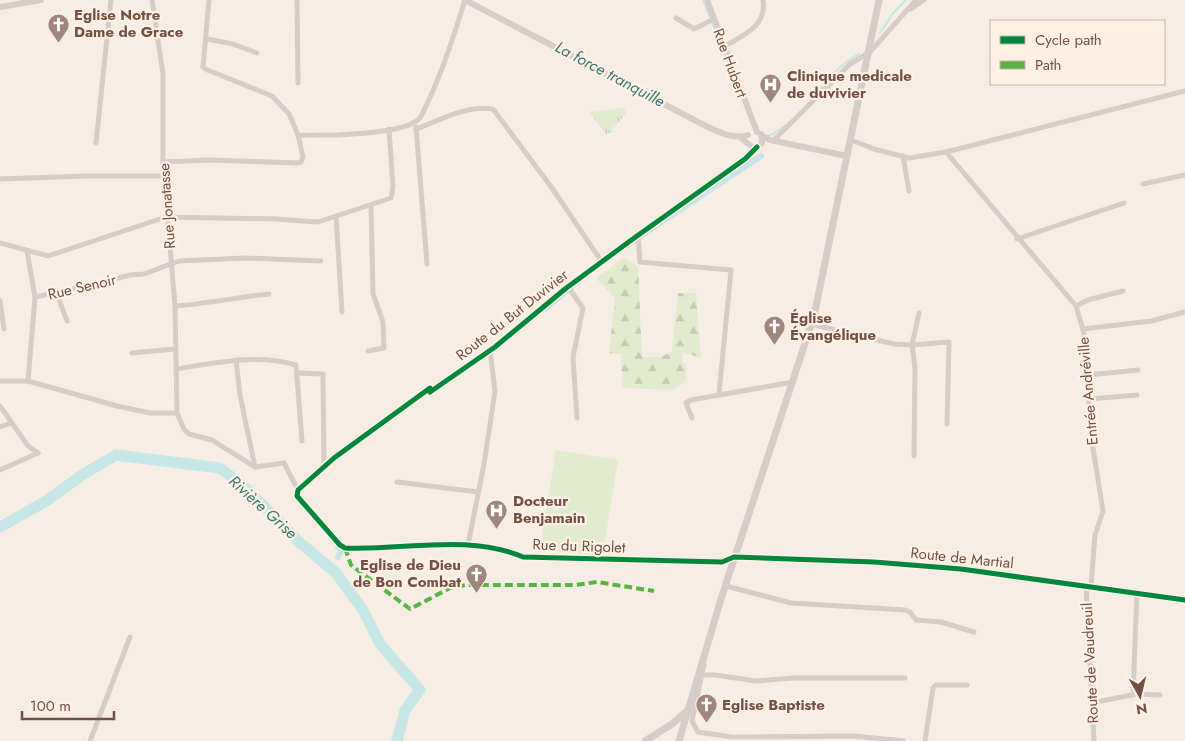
<svg xmlns="http://www.w3.org/2000/svg" width="1185" height="741" font-family="Jost,sans-serif">
<style>
.grass{fill:url(#grass-tufts)}
.forest{fill:url(#forest-firs)}
.park{fill:#e3ebce}
.lines{fill:none;stroke-linecap:round;stroke-linejoin:round}
.stream{stroke:#c6e7e5;stroke-width:2}
.canal{stroke:#c6e7e5;stroke-width:6}
.river{stroke:#c6e7e5;stroke-width:11}
.minor{stroke:#d7ccc8;stroke-width:5}
.tertiary{stroke:#d7ccc8;stroke-width:6}
.secondary{stroke:#d7ccc8;stroke-width:7}
.quiet{stroke:#59b447;stroke-width:4;stroke-dasharray:8 4;stroke-linecap:butt}
.cycleway-casing{stroke:#fff1e4;stroke-width:8}
.cycleway{stroke:#00873e;stroke-width:5}
.labels{text-anchor:middle;dominant-baseline:central;stroke-width:4.5;stroke-linejoin:round;paint-order:stroke}
.poi-label{font-size:15px;font-weight:bold;fill:#725046;stroke:#fff1e4;text-anchor:start}
.street-label{font-size:15px;fill:#725046;stroke:#fff1e4}
.water-label{font-size:16px;font-style:italic;fill:#3a7679;stroke:#fff1e4}
</style>
<defs>
<pattern id="grass-tufts" width="24" height="20" patternUnits="userSpaceOnUse" patternTransform="scale(1.25)"><rect width="24" height="20" fill="#e3ebce"/><path d="M3 7l-1-3M5 7V3M7 7l1-3M15 17l-1-3M17 17v-4M19 17l1-3" fill="none" stroke="#c6cbb2"/></pattern>
<pattern id="forest-firs" width="22" height="20" patternUnits="userSpaceOnUse" patternTransform="scale(1.25)"><rect width="22" height="20" fill="#e3ebce"/><path d="M5 1l3.5 6h-7zM16 11l3.5 6h-7z" fill="#c6cbb2"/></pattern>
</defs>
<rect width="100%" height="100%" fill="#f6ede4"/>
<path class="grass" d="M624,108L626,113L612,130L613,132L606,134L589,112Z"/>
<path class="forest" d="M625,257L638,267L642,357H660L672,352L678,293H696L701,358L683,352L682,362L687,365L685,381L674,390L622,388L621,354L609,353L615,299L596,278Z"/>
<path class="park" d="M556,450L618,460L602,557L540,548Z"/>
<g class="lines">
<g class="stream">
<path d="M703,0L719,40"/>
<path d="M880,33L894,12L906,0"/>
<path d="M722,48L732,74"/>
<path d="M814,97C826,80 840,64 859,54"/>
<path d="M766,136L773,134L786,125"/>
</g>
<g class="canal">
<path d="M627,245L761,156"/>
<path d="M546,308L573,286"/>
<path d="M338,557L341,551L338,547L339,540"/>
</g>
<path class="river" d="M0,527L48,500L82,475L116,455L220,468L246,488L298,541L336,573L363,610L380,644L420,690L405,710L397,741"/>
<g class="minor">
<path d="M152,0L163,74V162L175,306L177,413"/>
<path d="M209,0L203,67L205,69L272,96L289,114L298,135C322,136 400,135 418,120C422,117 424,109 427,104C443,70 454,35 465,0"/>
<path d="M297,0L298,83"/>
<path d="M911,9L924,0"/>
<path d="M676,18L694,29L714,19"/>
<path d="M207,39L233,44L257,53"/>
<path d="M725,46C744,35 767,26 763,0"/>
<path d="M416,127L427,264"/>
<path d="M416,129C440,120 467,105 493,109L552,188L602,262"/>
<path d="M774,140L850,64L870,52L916,0"/>
<path d="M851,140L874,149L909,158L946,152L1185,91"/>
<path d="M96,143L111,0"/>
<path d="M946,152L1076,306L1084,333L1092,442L1103,511L1095,535L1091,586"/>
<path d="M903,156L909,191"/>
<path d="M163,162L209,160L296,163L301,162L303,157L298,135"/>
<path d="M0,179L86,176H164"/>
<path d="M1143,184L1185,175"/>
<path d="M336,216L342,312"/>
<path d="M638,235L640,262L731,270L719,394"/>
<path d="M1017,239L1124,203"/>
<path d="M0,243L48,256L166,217L275,219L318,222L391,198L393,187L389,129"/>
<path d="M27,251L35,297L88,286L130,275L144,274L179,261L245,258L321,261"/>
<path d="M568,287L583,308L573,357L577,418"/>
<path d="M57,294L67,321"/>
<path d="M0,301L4,329"/>
<path d="M175,306C207,304 237,297 269,294"/>
<path d="M1076,306L1088,300L1123,291"/>
<path d="M811,324L894,344L912,345L949,342L947,424"/>
<path d="M1083,329L1151,321L1185,312"/>
<path d="M368,351L384,348L383,322L373,294L371,205"/>
<path d="M132,353L175,349"/>
<path d="M236,360L240,395L255,467"/>
<path d="M176,369C215,363 258,353 296,365L302,441"/>
<path d="M297,373L323,374L324,467"/>
<path d="M1088,375L1138,370"/>
<path d="M0,381H28L117,406L150,413H177L184,429L189,434L212,440L255,467L284,463L298,490"/>
<path d="M28,381L35,297"/>
<path d="M1090,399L1137,395"/>
<path d="M0,406L28,446L38,453"/>
<path d="M692,418L686,403L691,400L793,382"/>
<path d="M0,427L11,423"/>
<path d="M914,456L915,368L912,345L919,313"/>
<path d="M0,470L38,453"/>
<path d="M397,482L478,492"/>
<path d="M468,545L484,464L495,391L490,350"/>
<path d="M734,557L722,562L523,557C467,533 403,551 345,548L340,545L296,494L298,490L334,458L430,388V392L495,347L565,289L630,241L745,159L757,147"/>
<path d="M1086,585L1094,741"/>
<path d="M726,586L791,603L905,610L910,612L916,620L941,622L974,632"/>
<path d="M704,664L692,721L698,732L732,737L854,736L904,741"/>
<path d="M702,675H715L756,681L794,678H905"/>
<path d="M1133,695L1137,592"/>
<path d="M1091,703L1137,694L1160,695"/>
<path d="M90,741L130,637"/>
<path d="M925,741L933,688L936,685H967"/>
</g>
<g class="tertiary">
<path d="M465,0L702,124C716,131 733,140 748,135"/>
<path d="M707,0L757,132"/>
<path d="M0,7L41,0"/>
<path d="M762,136L770,140L847,156"/>
<path d="M741,138L751,146L756,148L762,143L761,134"/>
<path d="M734,557L874,562L961,569L1185,600"/>
</g>
<g class="secondary">
<path d="M645,741L672,724L687,711"/>
<path d="M679,741L721,599L814,316L879,0"/>
</g>
<path class="quiet" d="M345,548L351,565L410,609L452,587L467,585H575L597,582L654,591"/>
<defs>
<path id="cycleway" d="M757,147L745,159L630,241L565,289L495,347L430,392V388L334,458L298,490L297,496L340,545L345,548C403,551 467,533 523,557L722,562L734,557L874,562L961,569L1185,600"/>
</defs>
<use href="#cycleway" class="cycleway-casing"/>
<use href="#cycleway" class="cycleway"/>
</g>
<defs>
<symbol id="church-pin" viewBox="-11 -11 22 30"><path d="M0 17L-7.5 6A9.5 9.5 0 1 1 7.5 6Z" fill="#a0877d" stroke="#fff1e4"/><path d="M-1.2-6h2.4v3.5h3.3v2.4h-3.3V6h-2.4V-.1h-3.3v-2.4h3.3Z" fill="#fff"/></symbol>
<symbol id="hospital-pin" viewBox="-11 -11 22 30"><path d="M0 17L-7.5 6A9.5 9.5 0 1 1 7.5 6Z" fill="#a0877d" stroke="#fff1e4"/><path d="M-5-5h3v3.5h4V-5h3V5h-3V1.5h-4V5h-3Z" fill="#fff"/></symbol>
</defs>
<g fill-rule="evenodd">
<use href="#church-pin" x="46" y="12" width="25" height="34"/>
<use href="#hospital-pin" x="758" y="72" width="25" height="34"/>
<use href="#church-pin" x="762" y="314" width="25" height="34"/>
<use href="#hospital-pin" x="484" y="498" width="25" height="34"/>
<use href="#church-pin" x="464" y="562" width="25" height="34"/>
<use href="#church-pin" x="694" y="692" width="25" height="34"/>
</g>
<g class="labels">
<g class="poi-label">
<text x="74" y="15">Eglise Notre<tspan x="74" dy="17">Dame de Grace</tspan></text>
<text x="787" y="76">Clinique medicale<tspan x="787" dy="17">de duvivier</tspan></text>
<text x="790" y="318">Église<tspan x="790" dy="17">Évangélique</tspan></text>
<text x="513" y="501">Docteur<tspan x="513" dy="17">Benjamain</tspan></text>
<text x="461" y="565" text-anchor="end">Eglise de Dieu<tspan x="461" dy="17">de Bon Combat</tspan></text>
<text x="722" y="705">Eglise Baptiste</text>
</g>
<g class="street-label">
<text transform="translate(730 63) rotate(70)">Rue Hubert</text>
<text transform="translate(167 206) rotate(-94)">Rue Jonatasse</text>
<text transform="translate(82 287) rotate(-13)">Rue Senoir</text>
<text transform="translate(512 315) rotate(-38)">Route du But Duvivier</text>
<text transform="translate(1088 391) rotate(-95)">Entrée Andréville</text>
<text transform="translate(579 546) rotate(2)">Rue du Rigolet</text>
<text transform="translate(962 558) rotate(6)">Route de Martial</text>
<text transform="translate(1090 663) rotate(-93)">Route de Vaudreuil</text>
</g>
<g class="water-label">
<text transform="translate(610 74) rotate(28)">La force tranquille</text>
<text transform="translate(263 507) rotate(42)">Rivière Grise</text>
</g>
</g>
<rect x="990" y="20" width="175" height="65" fill="#fff1e4" stroke="#c7b1a5"/>
<rect x="1000" y="36" width="25" height="8" fill="#00873e" stroke="#c7b1a5"/>
<text x="1035" y="45" font-size="15" fill="#725046">Cycle path</text>
<rect x="1000" y="61" width="25" height="8" fill="#59b447" stroke="#c7b1a5"/>
<text x="1035" y="70" font-size="15" fill="#725046">Path</text>
<g transform="translate(1140 696) rotate(172)" stroke="#fff1e4" stroke-width="4" paint-order="stroke">
<path d="M0-4L9 19L0 12L-9 19Z" fill="#725046"/>
<text y="-8" font-size="14" font-weight="bold" text-anchor="middle" fill="#725046">N</text>
</g>
<path d="M22 711v8h92v-8" fill="none" stroke="#725046" stroke-width="2.5"/>
<text x="30" y="711" font-size="15" fill="#725046" stroke="#fff1e4" stroke-width="4" paint-order="stroke">100 m</text>
</svg>
